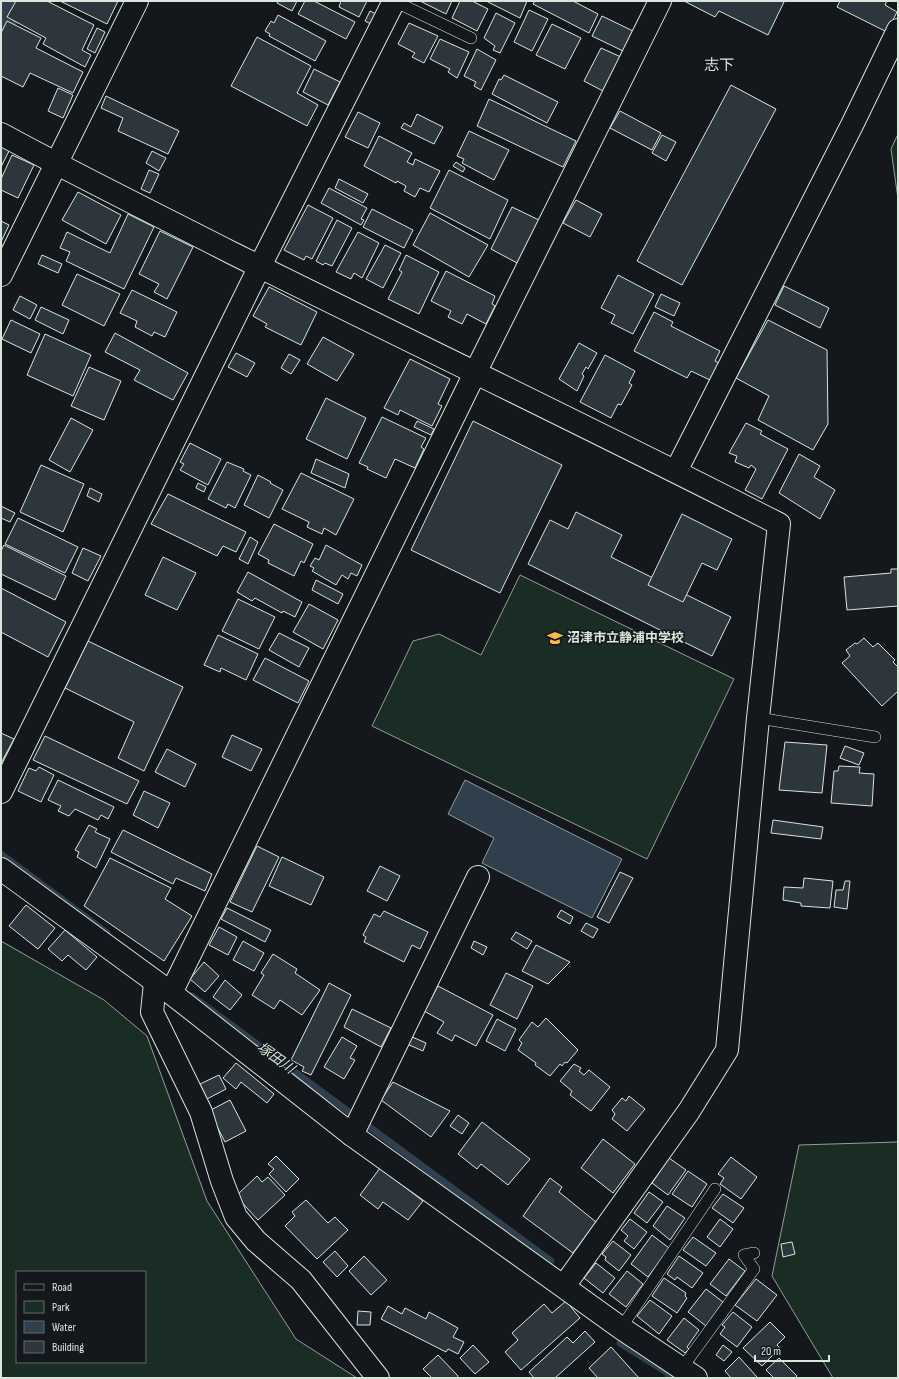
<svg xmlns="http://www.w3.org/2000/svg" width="899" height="1379" font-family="'Sofia Sans Condensed','Noto Sans JP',sans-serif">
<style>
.green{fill:#1a2d24;stroke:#939e99;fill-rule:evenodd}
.water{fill:#2f3f4d;stroke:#939e99}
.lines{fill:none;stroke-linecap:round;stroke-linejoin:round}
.stream{stroke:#2f3f4d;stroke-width:7}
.river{stroke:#2f3f4d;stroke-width:44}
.building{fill:#2c363c;stroke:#d8e6dc}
.service-casing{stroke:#d8e6dc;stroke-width:12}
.minor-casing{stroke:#d8e6dc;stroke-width:24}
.service{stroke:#14181c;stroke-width:11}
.minor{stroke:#14181c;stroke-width:22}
.labels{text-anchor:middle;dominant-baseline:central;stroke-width:3;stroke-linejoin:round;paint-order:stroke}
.poi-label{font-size:13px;font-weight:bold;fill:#d8e6dc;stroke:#14181c;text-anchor:start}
.water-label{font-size:14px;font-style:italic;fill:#d8e6dc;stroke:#14181c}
.quarter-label{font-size:15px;fill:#d8e6dc;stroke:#14181c}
</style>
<rect width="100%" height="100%" fill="#14181c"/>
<g class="green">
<path d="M898,134V199L891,149Z"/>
<path d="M520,575L734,679L647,859L372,726L413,641L439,634L481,655Z"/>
<path d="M1,941L104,1000L147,1036L207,1201L296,1339L357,1378H1ZM17,1272H145V1362H17Z"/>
<path d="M898,1142V1378H833L772,1276L799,1145Z"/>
</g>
<path class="water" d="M465,780L622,859L592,918L482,863L494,838L448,814Z"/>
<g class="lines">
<g class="stream">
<path d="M1,854L107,933"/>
<path d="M192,996L551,1261"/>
<path d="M620,1343L668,1373L669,1378"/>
</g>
<path class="river" d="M1,9L5,1"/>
</g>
<g class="building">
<path d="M16,1H47L94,25L82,50L91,55L85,67L43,44L46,38L7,17Z"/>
<path d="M60,1H118L107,24Z"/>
<path d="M278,1H297L292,11L277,3Z"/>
<path d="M305,1H314L355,22L346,39L298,14Z"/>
<path d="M341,1H367L359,17L339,7Z"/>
<path d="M420,1H452L446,14Z"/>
<path d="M460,1H472L488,9L477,31L452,18Z"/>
<path d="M486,1H527L520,18Z"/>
<path d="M535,1H573L598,14L589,33L533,4Z"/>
<path d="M684,1H782L784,2L768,35L719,11L715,17Z"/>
<path d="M840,1H887L885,5L897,12L887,32L837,7Z"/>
<path d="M529,10L548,19L532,51L514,42Z"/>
<path d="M370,11L376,14L371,24L365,21Z"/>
<path d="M496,13L515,23L500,53L493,50L495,46L484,38Z"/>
<path d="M278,15L326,41L315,61L269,36L270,34L265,31L271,21L274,23Z"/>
<path d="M602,16L633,31L623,51L592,36Z"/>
<path d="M7,21L41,38L36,48L83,72L73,93L30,73L23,87L1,76V33Z"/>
<path d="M409,23L438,36L424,63L412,57L415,53L398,44Z"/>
<path d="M552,24L581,38L565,69L536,55Z"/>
<path d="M97,28L105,32L95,53L87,49Z"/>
<path d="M257,37L311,66L297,93L318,105L307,126L231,86Z"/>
<path d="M440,39L469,52L457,78L448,72L450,69L430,59Z"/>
<path d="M601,48L621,57L603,91L584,81Z"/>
<path d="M477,49L496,60L481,90L474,86L476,82L464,76Z"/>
<path d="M314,69L340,82L328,105L303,92Z"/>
<path d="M504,75L558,102L547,123L492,94L499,79L501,80Z"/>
<path d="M731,85L776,109L682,285L637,261Z"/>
<path d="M58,88L73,95L63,118L48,111Z"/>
<path d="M106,96L179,131L168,154L118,131L123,118L101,108Z"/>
<path d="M489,99L576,141L563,167L477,126Z"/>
<path d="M620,111L661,133L652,150L610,128Z"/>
<path d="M358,112L380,123L368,148L345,137Z"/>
<path d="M417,114L443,127L434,144L401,128L404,123L411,127Z"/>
<path d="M469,131L509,150L494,180L462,163L464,159L457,156Z"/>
<path d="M662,135L676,142L666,161L652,153Z"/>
<path d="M379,136L412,153L407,162L413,165L415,159L440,171L429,192L420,188L415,197L404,191L406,186L397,181L396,183L364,166Z"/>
<path d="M1,145L10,149L1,167Z"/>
<path d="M152,151L166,158L159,171L146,163Z"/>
<path d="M12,155L34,165L18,198L1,190V179Z"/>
<path d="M456,162L465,168L463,172L453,166Z"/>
<path d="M149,170L159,174L150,193L141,189Z"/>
<path d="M449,170L508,200L490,239L430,208Z"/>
<path d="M339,179L368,194L363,203L335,188Z"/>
<path d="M329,188L367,208L361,219L364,220L361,225L321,203Z"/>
<path d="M78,192L121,215L106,244L62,220Z"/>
<path d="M576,200L602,214L590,237L563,223Z"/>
<path d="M308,205L333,218L312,259L306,256L304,260L284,250Z"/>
<path d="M512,207L539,220L519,264L491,249Z"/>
<path d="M372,209L413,230L404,248L363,227Z"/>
<path d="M430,213L488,245L469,277L413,245Z"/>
<path d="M128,214L154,227L124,289L66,261L70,252L60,248L67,232L110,253Z"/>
<path d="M337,220L352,228L332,266L325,263L323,265L316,261Z"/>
<path d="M1,221L9,225L1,242Z"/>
<path d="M160,231L193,247L167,299L154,292L159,284L139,274Z"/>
<path d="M358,232L379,243L362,278L354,273L351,279L336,272Z"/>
<path d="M385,245L401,253L383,288L366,279Z"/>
<path d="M42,255L62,264L58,273L38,264Z"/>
<path d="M406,255L439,272L419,314L388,299L402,272L399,270Z"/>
<path d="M446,271L495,296L492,304L495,306L486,324L467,314L462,324L448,317L451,311L431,301Z"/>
<path d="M77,274L120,294L104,326L62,305Z"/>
<path d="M618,275L654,294L633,334L611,323L615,315L601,308Z"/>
<path d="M784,286L829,308L820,328L775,305Z"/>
<path d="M269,287L317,312L301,345L265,327L267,324L253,316Z"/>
<path d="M132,290L177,312L165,337L154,332L152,336L135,327L137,321L120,313Z"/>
<path d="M661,294L680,303L674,316L655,307Z"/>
<path d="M20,296L37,305L30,319L13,310Z"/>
<path d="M41,307L69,320L63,334L35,320Z"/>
<path d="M654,312L673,322L671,326L720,351L715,361L719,363L710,380L691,371L687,378L634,351Z"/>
<path d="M11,320L40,334L31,353L2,339Z"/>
<path d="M768,320L827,350L828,424L813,450L758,420L769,396L736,378Z"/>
<path d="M115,333L188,373L173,400L134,380L140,370L105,352Z"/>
<path d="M45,334L91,355L73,396L27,375Z"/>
<path d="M323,337L354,354L337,381L307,364Z"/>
<path d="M579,343L597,353L588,369L586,367L582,374L584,376L577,391L559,379Z"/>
<path d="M236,353L255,363L247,377L228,367Z"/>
<path d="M289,354L300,360L291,374L281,368Z"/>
<path d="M605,355L635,371L629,383L632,385L621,405L618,404L611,418L580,402Z"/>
<path d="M410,359L450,379L438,404L442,406L432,426L400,410L398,415L384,408Z"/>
<path d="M89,367L121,381L104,420L71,406Z"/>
<path d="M326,398L366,418L347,459L306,439Z"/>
<path d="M382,417L426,438L421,447L424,449L415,468L395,459L386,478L367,469L368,467L359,463Z"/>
<path d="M71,418L93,430L70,472L49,460Z"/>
<path d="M417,421L434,429L431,435L414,427Z"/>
<path d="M473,421L562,465L500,593L411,550Z"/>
<path d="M746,423L762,431L760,434L788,449L762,499L745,490L756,469L751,465L749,468L735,462L737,456L729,453Z"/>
<path d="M190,443L221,459L208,485L180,470L184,464L180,462Z"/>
<path d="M799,454L820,466L814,477L835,490L820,519L779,493Z"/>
<path d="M316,459L349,474L345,488L311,473Z"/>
<path d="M227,462L244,469L243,471L251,475L235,508L228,504L226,508L208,499Z"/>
<path d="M41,465L84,484L63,532L20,512Z"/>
<path d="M301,473L354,499L336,535L324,528L322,534L307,527L309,522L282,509Z"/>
<path d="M258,475L271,482L270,483L283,490L269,518L244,505Z"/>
<path d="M198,483L206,487L204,492L196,488Z"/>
<path d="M90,488L102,494L99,502L87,496Z"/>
<path d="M168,494L246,532L236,552L223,546L217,556L151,524Z"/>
<path d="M1,506L15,513L10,522L1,518Z"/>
<path d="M576,512L622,535L611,557L731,617L712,656L528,564L550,520L568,529Z"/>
<path d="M682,514L732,539L717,570L702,563L683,602L648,585Z"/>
<path d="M18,518L78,547L65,573L5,544Z"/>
<path d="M274,524L313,544L304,563L301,561L294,576L268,563L269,560L258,554Z"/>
<path d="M250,537L258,542L248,564L239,559Z"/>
<path d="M4,545L66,576L55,600L1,574V551Z"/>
<path d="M326,545L362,565L357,576L351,573L348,579L342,575L336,585L312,571L314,568L310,566L315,558L319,560Z"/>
<path d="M83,548L101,556L88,581L72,573Z"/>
<path d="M163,557L196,573L177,610L145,595Z"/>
<path d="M891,569H898V606L847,610L844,577L891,573Z"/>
<path d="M248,572L302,602L295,617L283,611L282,613L255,598L252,601L237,592Z"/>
<path d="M316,580L343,594L338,604L312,590Z"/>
<path d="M1,588L66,622L48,657L1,632Z"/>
<path d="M238,599L275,617L259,649L222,631Z"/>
<path d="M309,604L338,620L323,649L293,632Z"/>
<path d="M279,633L309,648L299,667L269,650Z"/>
<path d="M218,635L258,654L246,680L221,668L220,672L204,665Z"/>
<path d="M864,638L873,647L878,643L895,660L893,662L897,666L898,665V691L882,706L842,663L850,656L846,650L855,643L857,644Z"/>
<path d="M88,641L183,687L144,771L118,758L134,722L65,688Z"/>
<path d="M265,658L309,681L298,703L253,680Z"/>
<path d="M1,733L14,739L1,763Z"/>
<path d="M232,735L262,749L251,771L222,757Z"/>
<path d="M45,736L139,781L127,804L33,760Z"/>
<path d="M785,742L827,745L822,793L779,790Z"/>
<path d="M845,746L864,753L859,765L840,758Z"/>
<path d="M167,749L196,764L185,787L155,772Z"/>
<path d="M839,766L860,767L859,773L874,774L872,806L831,803L834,771H838Z"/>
<path d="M39,767L54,775L41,802L18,791L29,768L36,771Z"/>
<path d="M58,780L114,807L108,819L101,815L98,820L75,809L69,816L58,811L61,806L48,800Z"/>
<path d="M144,791L170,803L158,828L133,815Z"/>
<path d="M773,820L823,827L821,839L771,833Z"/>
<path d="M89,825L97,829L95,832L110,839L96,868L77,857L79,852L75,850Z"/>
<path d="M123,830L212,874L205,891L176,878L173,884L111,852Z"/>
<path d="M257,846L279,857L252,912L230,902Z"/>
<path d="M282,857L324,877L311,905L269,886Z"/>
<path d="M110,858L171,888L165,899L192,916L164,961L84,906Z"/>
<path d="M380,866L400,876L387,901L367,891Z"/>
<path d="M620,872L633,878L609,923L597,917Z"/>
<path d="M804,878L833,881L830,908L801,906V903L783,900L784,887L803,888Z"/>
<path d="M845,881H850L847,909L834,907L836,890H843Z"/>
<path d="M26,905L55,928L38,949L9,926Z"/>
<path d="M227,908L271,930L265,942L221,919Z"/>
<path d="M561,910L573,917L570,924L557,917Z"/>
<path d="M384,911L428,932L420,949L412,945L404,962L364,942L366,937L363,935L374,914L380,917Z"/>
<path d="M586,923L598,929L593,938L581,931Z"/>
<path d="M219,927L237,937L228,955L209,945Z"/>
<path d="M65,930L97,957L86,970L68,955L62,961L48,949Z"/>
<path d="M516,932L532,941L527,949L511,939Z"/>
<path d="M243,941L264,953L254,971L233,960Z"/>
<path d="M474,941L487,947L483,955L471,948Z"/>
<path d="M536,945L570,962L548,984L522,971Z"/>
<path d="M273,954L297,969L295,973L320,990L302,1015L280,1000L274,1009L252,995L264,975L261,973Z"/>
<path d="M204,962L219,976L205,992L190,979Z"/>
<path d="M506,973L533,986L517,1019L490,1005Z"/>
<path d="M225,980L242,995L230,1010L213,997Z"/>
<path d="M329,983L351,995L311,1075L302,1071L304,1067L291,1060Z"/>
<path d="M438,986L493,1015L476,1046L455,1035L452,1041L437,1033L444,1022L424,1011Z"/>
<path d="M352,1009L391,1028L381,1047L344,1027Z"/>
<path d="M546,1018L578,1050L567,1063L565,1062L562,1066L560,1064L550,1076L535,1065L536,1063L518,1050L522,1043L519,1040L532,1022L538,1027Z"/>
<path d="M497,1019L516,1029L505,1051L486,1041Z"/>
<path d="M410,1036L426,1043L423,1051L407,1044Z"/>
<path d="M342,1037L357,1046L350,1058L355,1060L344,1079L324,1067Z"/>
<path d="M236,1063L274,1094L267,1103L241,1082L236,1089L223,1078Z"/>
<path d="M574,1064L581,1068L579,1071L584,1075L589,1070L610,1087L591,1111L570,1095L572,1091L560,1081Z"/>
<path d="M219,1075L226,1089L207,1099L200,1084Z"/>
<path d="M393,1082L450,1111L431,1137L381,1100Z"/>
<path d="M629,1096L645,1109L627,1131L612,1119L615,1114L612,1110L622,1098L626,1101Z"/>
<path d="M230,1100L246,1131L225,1142L209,1111Z"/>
<path d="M458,1115L469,1123L462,1134L450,1126Z"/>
<path d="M482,1122L530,1159L508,1185L481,1164L477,1169L458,1154Z"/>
<path d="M603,1139L635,1164L613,1193L581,1168Z"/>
<path d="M276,1156L299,1179L286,1192L269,1174L274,1169L268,1164Z"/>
<path d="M731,1157L757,1177L741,1199L720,1184L724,1178L718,1174Z"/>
<path d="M669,1158L686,1170L668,1195L652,1183Z"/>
<path d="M380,1168L423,1201L408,1220L383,1202L378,1209L360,1195Z"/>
<path d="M688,1171L707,1184L692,1207L672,1194Z"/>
<path d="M257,1176L262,1182L268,1177L285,1195L258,1220L236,1196Z"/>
<path d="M550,1178L562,1187L559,1192L596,1222L573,1253L523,1216Z"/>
<path d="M649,1192L663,1202L647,1223L634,1213Z"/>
<path d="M723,1194L744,1208L733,1223L712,1208Z"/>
<path d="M306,1200L328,1223L335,1217L348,1230L317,1259L285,1226L295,1216L292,1212Z"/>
<path d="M667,1206L685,1218L670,1240L653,1226Z"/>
<path d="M630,1219L647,1232L634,1249L624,1241L628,1236L621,1230Z"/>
<path d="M720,1219L733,1229L720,1247L707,1237Z"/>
<path d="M652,1235L669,1248L648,1277L631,1264Z"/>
<path d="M693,1237L716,1253L706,1266L683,1250Z"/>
<path d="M613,1241L631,1255L619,1271L605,1260L606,1257L602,1254Z"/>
<path d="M792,1242L795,1254L783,1257L781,1244Z"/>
<path d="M335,1251L348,1266L337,1277L323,1262Z"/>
<path d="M364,1256L387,1280L371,1295L349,1271Z"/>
<path d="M679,1256L703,1273L692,1288L677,1277L675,1280L667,1274Z"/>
<path d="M729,1259L745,1271L726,1296L710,1284Z"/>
<path d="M596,1263L615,1278L603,1293L584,1278Z"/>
<path d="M627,1271L643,1284L626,1307L609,1294Z"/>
<path d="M664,1278L686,1293L685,1296L687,1298L677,1313L652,1296Z"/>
<path d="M756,1279L777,1295L757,1321L735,1305Z"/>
<path d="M706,1289L723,1302L706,1326L688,1312Z"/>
<path d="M650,1300L672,1316L659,1334L637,1316Z"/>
<path d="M566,1301L580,1318L521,1370L505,1352L518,1340L512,1333L544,1304L552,1313Z"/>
<path d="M388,1306L402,1314L405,1308L426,1319L429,1312L458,1328L453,1337L464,1342L458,1354L448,1349L446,1352L381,1319Z"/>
<path d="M358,1311L371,1312L370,1325H357Z"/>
<path d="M733,1312L752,1327L737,1347L720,1334L725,1327L722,1325Z"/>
<path d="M684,1318L699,1330L687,1347L689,1349L685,1353L667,1340Z"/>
<path d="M770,1322L785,1337L777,1345L780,1348L762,1366L743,1348Z"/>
<path d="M585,1331L595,1342L555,1378H534L529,1372L567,1337L573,1343Z"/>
<path d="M473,1345L489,1362L475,1374L460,1358Z"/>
<path d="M723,1345L732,1352L724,1361L716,1355Z"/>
<path d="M611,1347L639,1378H598L589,1368Z"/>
<path d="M438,1355L458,1376L457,1378H432L423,1369Z"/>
<path d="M739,1357L757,1377L756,1378H731L725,1371Z"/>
<path d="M779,1358L797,1376L795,1378H774L766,1370Z"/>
</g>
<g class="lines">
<defs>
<g id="service">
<path d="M394,1L471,38"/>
<path d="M758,718L875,737"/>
<path d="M621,1328L715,1189"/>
<path d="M682,1368L754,1269L744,1255L754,1253"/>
</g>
<g id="minor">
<path d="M1,134C76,175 154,213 230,252C413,343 597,431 779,524L758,718L727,1050L689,1111L564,1286"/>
<path d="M1,275L137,1"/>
<path d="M676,471L853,123L898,30"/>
<path d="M1,792L260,266L394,1"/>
<path d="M1,869L171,993L352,1135L621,1328L696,1378"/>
<path d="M155,983L152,1012L201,1112L222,1181L236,1217L256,1241L301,1280L378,1378"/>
<path d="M171,993L475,373L660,1"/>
<path d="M352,1135L478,877"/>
</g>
</defs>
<use href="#service" class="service-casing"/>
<use href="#minor" class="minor-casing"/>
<use href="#service" class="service"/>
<use href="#minor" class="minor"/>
</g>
<defs>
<symbol id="school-bare" viewBox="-9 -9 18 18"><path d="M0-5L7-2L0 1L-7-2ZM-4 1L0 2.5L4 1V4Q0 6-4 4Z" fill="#ffb74d" stroke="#14181c" stroke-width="2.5" paint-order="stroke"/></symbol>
</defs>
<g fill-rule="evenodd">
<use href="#school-bare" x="544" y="627" width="22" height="22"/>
</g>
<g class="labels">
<g class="poi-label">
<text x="567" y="638">沼津市立静浦中学校</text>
</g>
<g class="water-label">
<text transform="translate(276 1058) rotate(36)">塚田川</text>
</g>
<g class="quarter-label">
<text x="719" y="65">志下</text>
</g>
</g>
<rect width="899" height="1379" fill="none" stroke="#d8e6dc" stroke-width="4"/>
<rect x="16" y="1271" width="130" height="92" fill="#14181c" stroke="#626a69"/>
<rect x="24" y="1284" width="20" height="6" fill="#14181c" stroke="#626a69"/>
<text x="52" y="1291" font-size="12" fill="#d8e6dc">Road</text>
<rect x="24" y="1301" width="20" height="12" fill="#1a2d24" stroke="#626a69"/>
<text x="52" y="1311" font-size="12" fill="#d8e6dc">Park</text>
<rect x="24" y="1321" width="20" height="12" fill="#2f3f4d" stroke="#626a69"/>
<text x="52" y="1331" font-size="12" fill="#d8e6dc">Water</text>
<rect x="24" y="1341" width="20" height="12" fill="#2c363c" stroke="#626a69"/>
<text x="52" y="1351" font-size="12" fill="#d8e6dc">Building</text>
<path d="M755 1355v6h74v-6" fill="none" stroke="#d8e6dc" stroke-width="2"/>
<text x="761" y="1355" font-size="12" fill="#d8e6dc" stroke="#14181c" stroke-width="3" paint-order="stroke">20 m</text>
</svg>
